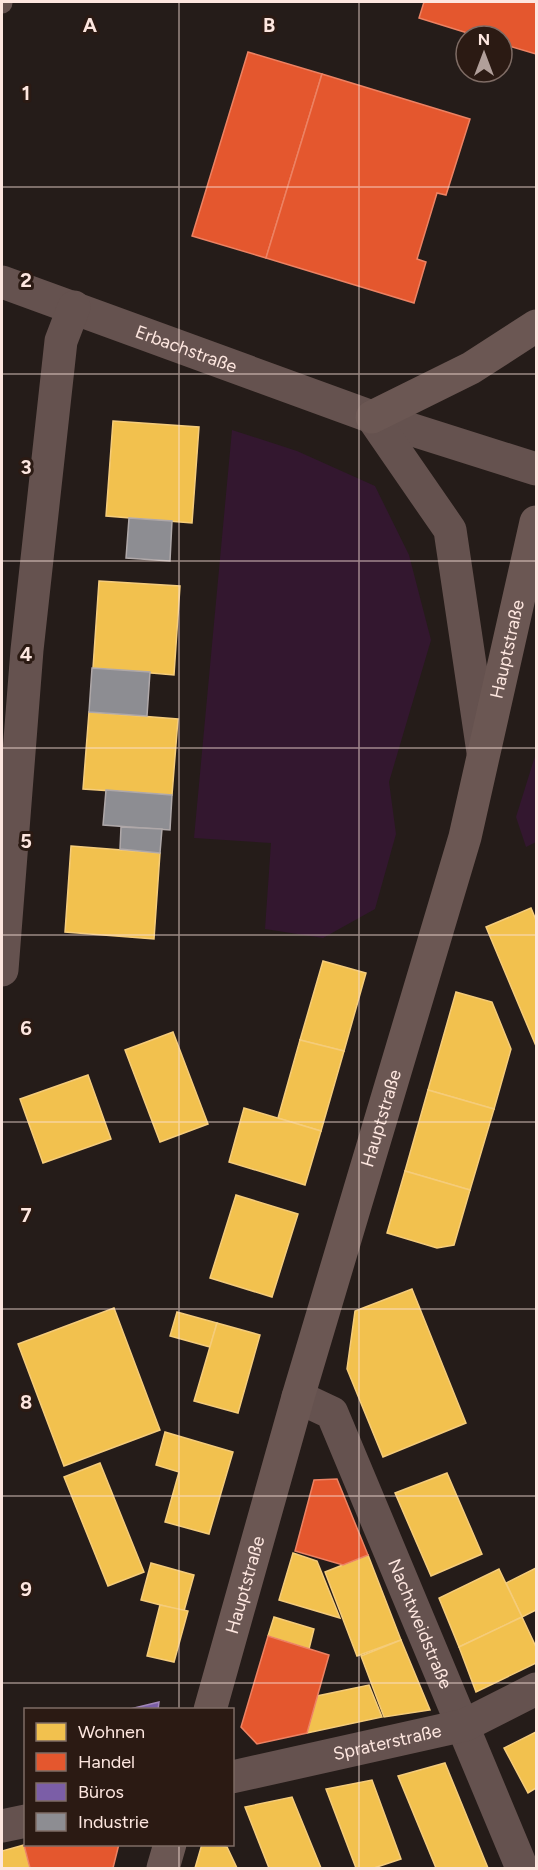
<svg xmlns="http://www.w3.org/2000/svg" width="538" height="1870" font-family="Figtree,sans-serif">
<style>
.green{fill:#33172f}
.homes{fill:#f2c14e;stroke:#f5cc7a;stroke-width:1.5}
.shops{fill:#e4572e;stroke:#ec8263;stroke-width:1.5}
.offices{fill:#7b5ea7;stroke:#a287b8;stroke-width:1.5}
.industry{fill:#8d8d92;stroke:#afa8a9;stroke-width:1.5}
.lines{fill:none;stroke-linecap:round;stroke-linejoin:round}
.lane{stroke:#65524f;stroke-width:21}
.street{stroke:#65524f;stroke-width:33}
.secondary{stroke:#6b5753;stroke-width:33}
.grid{fill:none;stroke:#fde6df;stroke-width:1.5;stroke-opacity:0.55}
.labels{text-anchor:middle;dominant-baseline:central;stroke-width:6;stroke-linejoin:round;paint-order:stroke}
.street-label{font-size:18px;fill:#fde6df;stroke:#2b1a13}
.grid-label{font-size:20px;text-anchor:middle;font-weight:bold;fill:#fde6df;stroke:#2b1a13;stroke-width:6;stroke-linejoin:round;paint-order:stroke}
</style>
<rect width="100%" height="100%" fill="#251c19"/>
<g class="green">
<path d="M232,430L297,451L375,486L409,555L431,640L389,782L396,834L375,909L323,938L265,929L271,843L194,838Z"/>
<path d="M536,753V842L526,847L516,817Z"/>
</g>
<g class="homes">
<path d="M113,421L199,427L192,523L106,516Z"/>
<path d="M99,581L180,586L174,675L93,668Z"/>
<path d="M89,712L178,719L172,795L83,789Z"/>
<path d="M71,846L160,853L154,939L65,932Z"/>
<path d="M531,908L536,920V1046L486,927Z"/>
<path d="M323,961L366,973L344,1051L300,1040Z"/>
<path d="M456,992L492,1002L511,1049L494,1109L428,1090Z"/>
<path d="M173,1032L208,1124L160,1142L125,1050Z"/>
<path d="M300,1040L344,1051L321,1131L278,1118Z"/>
<path d="M88,1075L111,1139L43,1163L20,1099Z"/>
<path d="M428,1090L494,1109L470,1190L405,1171Z"/>
<path d="M244,1108L321,1131L305,1185L229,1162Z"/>
<path d="M405,1171L470,1190L454,1245L437,1248L387,1233Z"/>
<path d="M236,1195L298,1214L272,1297L210,1278Z"/>
<path d="M412,1289L466,1423L383,1457L347,1369L355,1311Z"/>
<path d="M114,1308L160,1430L64,1466L18,1344Z"/>
<path d="M177,1312L217,1323L210,1347L170,1336Z"/>
<path d="M217,1323L260,1335L238,1413L194,1401Z"/>
<path d="M165,1432L233,1452L209,1534L165,1522L179,1472L156,1465Z"/>
<path d="M100,1463L144,1572L108,1586L64,1477Z"/>
<path d="M447,1473L482,1554L431,1576L395,1493Z"/>
<path d="M293,1553L317,1561L340,1618L279,1600Z"/>
<path d="M368,1555L401,1640L357,1656L325,1572Z"/>
<path d="M151,1563L194,1575L184,1611L141,1600Z"/>
<path d="M536,1568V1610L522,1617L506,1583Z"/>
<path d="M499,1569L522,1617L459,1647L439,1598Z"/>
<path d="M160,1605L188,1611L174,1662L147,1656Z"/>
<path d="M274,1617L314,1629L309,1649L268,1636Z"/>
<path d="M522,1617L536,1647V1663L476,1692L459,1647Z"/>
<path d="M401,1640L430,1710L384,1717L361,1656Z"/>
<path d="M369,1685L382,1717L307,1733L317,1696Z"/>
<path d="M536,1732V1788L528,1793L504,1748Z"/>
<path d="M445,1763L488,1868H436L398,1776Z"/>
<path d="M372,1780L401,1859L374,1868H356L326,1789Z"/>
<path d="M292,1797L321,1868H269L245,1807Z"/>
<path d="M202,1844L227,1847L237,1868H195Z"/>
<path d="M24,1845L30,1868H2V1851Z"/>
</g>
<g class="shops">
<path d="M424,2H536V54L502,44V36H477L419,18Z"/>
<path d="M248,52L322,74L266,258L192,236Z"/>
<path d="M322,74L470,119L446,195L437,193L417,259L426,262L414,303L266,258Z"/>
<path d="M337,1479L368,1555L343,1565L295,1551L314,1480Z"/>
<path d="M268,1636L329,1655L307,1733L257,1744L241,1727Z"/>
<path d="M28,1844H119L113,1868H30L24,1845Z"/>
</g>
<path class="offices" d="M159,1702L158,1710H126Z"/>
<g class="industry">
<path d="M129,518L172,521L170,561L126,558Z"/>
<path d="M92,668L150,672L147,716L89,712Z"/>
<path d="M106,790L172,795L170,830L103,825Z"/>
<path d="M121,827L162,829L160,853L120,849Z"/>
</g>
<g class="lines">
<path class="lane" d="M2,3V2"/>
<g class="street">
<path id="s1" d="M2,282L372,417L536,469"/>
<path d="M372,417L450,530L483,752"/>
<path d="M2,970L27,650L61,341L74,307"/>
<path id="s2" d="M298,1397L332,1413L522,1868"/>
<path id="s3" d="M232,1777L465,1725L536,1689"/>
<path d="M2,1826L26,1821"/>
</g>
<g class="secondary">
<path d="M372,417L471,368L536,326"/>
<path id="s4" d="M210,1710L298,1397L465,837L536,522"/>
<path d="M163,1868L170,1844"/>
</g>
</g>
<path class="grid" d="M179,2V1710M359,2V1868M2,187H536M2,374H536M2,561H536M2,748H536M2,935H536M2,1122H536M2,1309H536M2,1496H536M2,1683H536M179,1844V1868"/>
<g class="labels">
<g class="street-label">
<text stroke="none"><textPath href="#s1" startOffset="196">Erbachstraße</textPath></text>
<text stroke="none"><textPath href="#s4" startOffset="1102">Hauptstraße</textPath></text>
<text stroke="none"><textPath href="#s4" startOffset="616">Hauptstraße</textPath></text>
<text stroke="none"><textPath href="#s4" startOffset="130">Hauptstraße</textPath></text>
<text stroke="none"><textPath href="#s2" startOffset="266">Nachtweidstraße</textPath></text>
<text stroke="none"><textPath href="#s3" startOffset="159">Spraterstraße</textPath></text>
</g>
</g>
<g class="grid-label">
<text x="90" y="32">A</text>
<text x="269" y="32">B</text>
<text x="26" y="100">1</text>
<text x="26" y="287">2</text>
<text x="26" y="474">3</text>
<text x="26" y="661">4</text>
<text x="26" y="848">5</text>
<text x="26" y="1035">6</text>
<text x="26" y="1222">7</text>
<text x="26" y="1409">8</text>
<text x="26" y="1596">9</text>
</g>
<rect width="538" height="1870" fill="none" stroke="#fde6df" stroke-width="6"/>
<rect x="24" y="1708" width="210" height="138" fill="#2b1a13" stroke="#7f6c65" stroke-width="1.5"/>
<rect x="36" y="1723" width="30" height="18" fill="#f2c14e" stroke="#7f6c65" stroke-width="1.5"/>
<text x="78" y="1738" font-size="18" fill="#fde6df">Wohnen</text>
<rect x="36" y="1753" width="30" height="18" fill="#e4572e" stroke="#7f6c65" stroke-width="1.5"/>
<text x="78" y="1768" font-size="18" fill="#fde6df">Handel</text>
<rect x="36" y="1783" width="30" height="18" fill="#7b5ea7" stroke="#7f6c65" stroke-width="1.5"/>
<text x="78" y="1798" font-size="18" fill="#fde6df">Büros</text>
<rect x="36" y="1813" width="30" height="18" fill="#8d8d92" stroke="#7f6c65" stroke-width="1.5"/>
<text x="78" y="1828" font-size="18" fill="#fde6df">Industrie</text>
<g transform="translate(484 54)"><circle r="28" fill="#2b1a13" stroke="#7f6c65" stroke-width="1.5"/>
<path d="M0-4.5L10 22L0 15L-10 22Z" fill="#b19f9a"/>
<text y="-9" font-size="16" font-weight="bold" text-anchor="middle" fill="#fde6df">N</text>
</g>
</svg>
